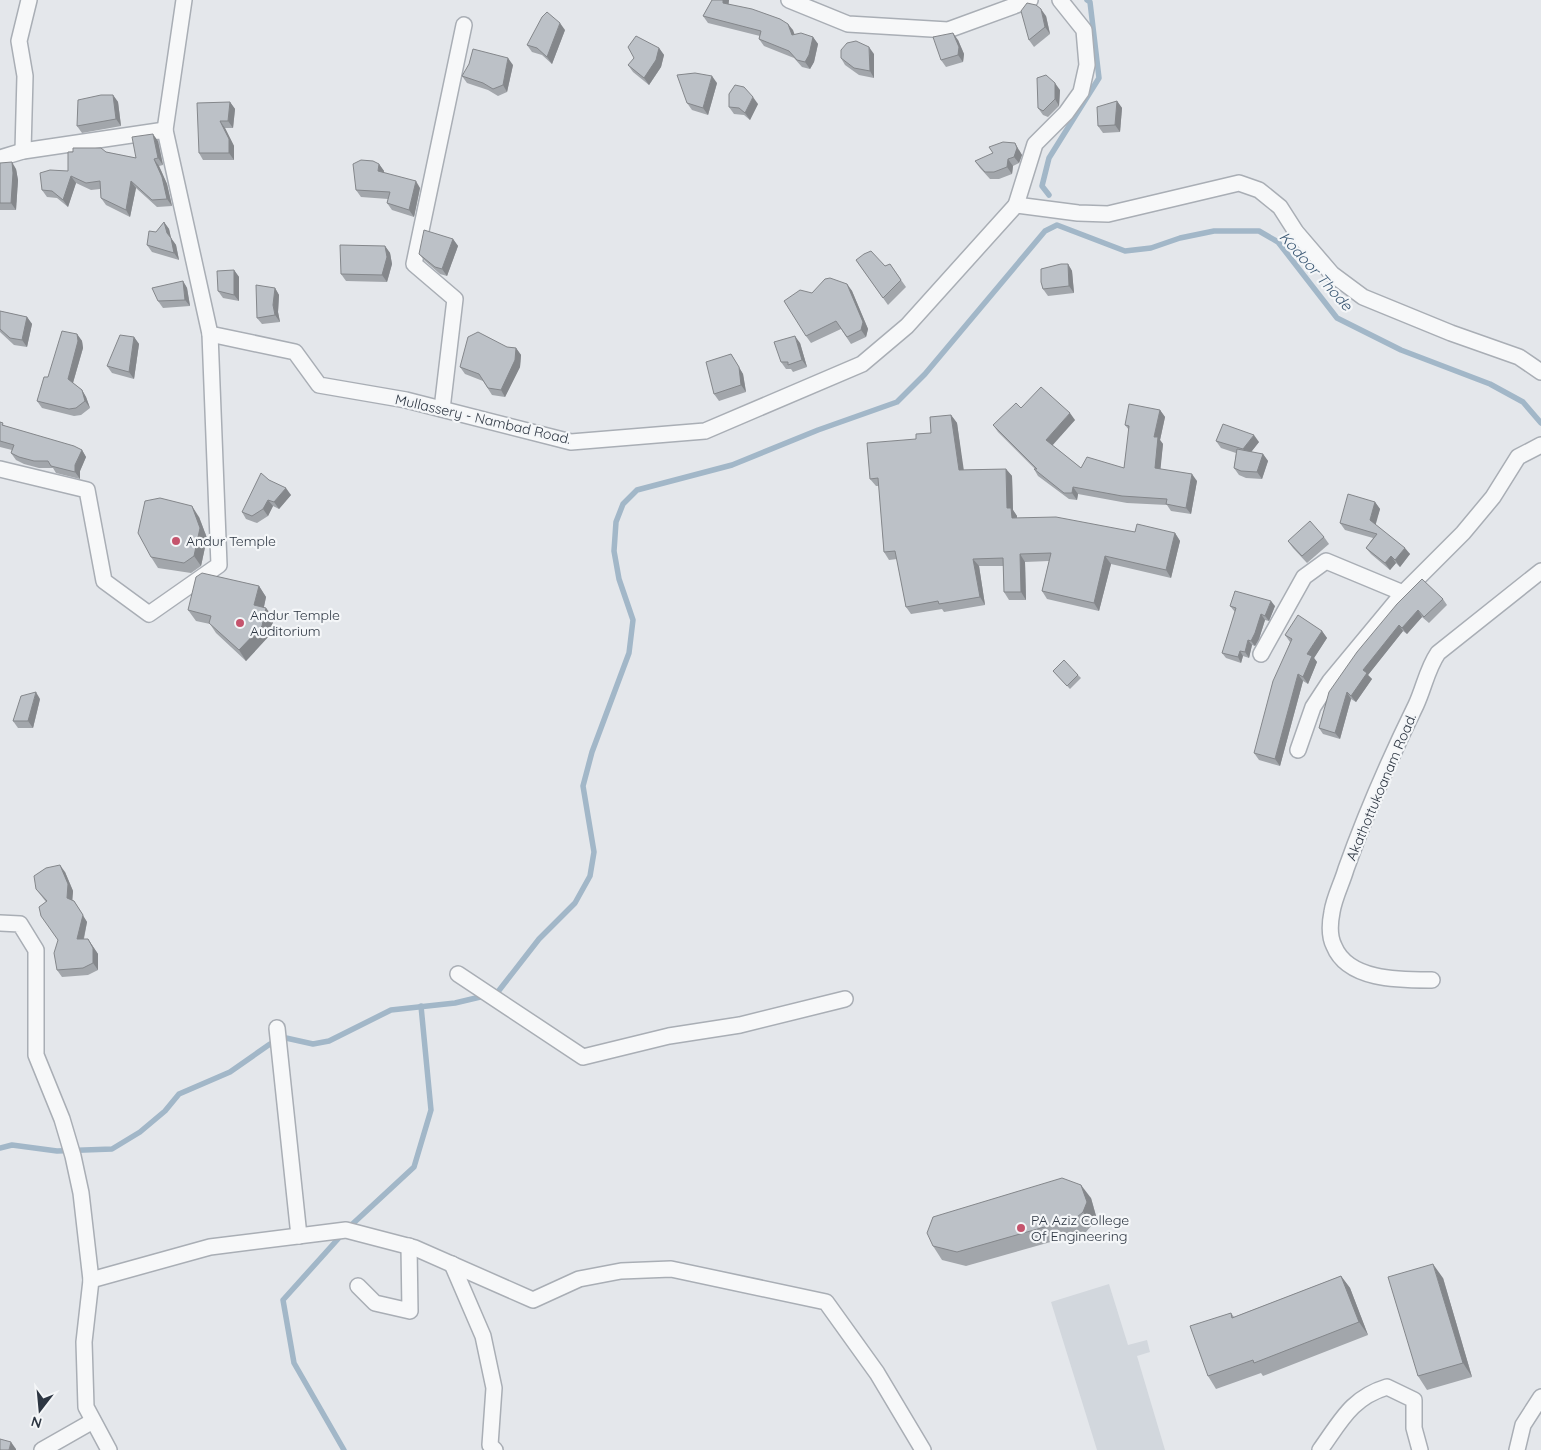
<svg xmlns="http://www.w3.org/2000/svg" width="1541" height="1450" font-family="Quicksand,sans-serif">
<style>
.built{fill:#d2d7dd}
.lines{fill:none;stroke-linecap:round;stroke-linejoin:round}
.stream{stroke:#a2b7c8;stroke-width:5.5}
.street-casing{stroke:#a9aeb5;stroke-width:18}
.street{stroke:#f7f8f9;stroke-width:15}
.wall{fill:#a2a6ab}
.shaded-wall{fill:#84878b}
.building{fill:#bcc1c7;stroke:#84878b}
.poi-dot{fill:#c5546d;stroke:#f4f6f8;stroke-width:2}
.labels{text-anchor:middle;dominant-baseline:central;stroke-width:4.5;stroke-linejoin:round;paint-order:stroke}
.street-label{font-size:14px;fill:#2d3642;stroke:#f4f6f8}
.poi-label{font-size:14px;fill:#2d3642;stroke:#f4f6f8;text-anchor:start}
.water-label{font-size:15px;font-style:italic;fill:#3a5773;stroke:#f4f6f8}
</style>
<rect width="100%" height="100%" fill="#e4e7eb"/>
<path class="built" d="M1109,1284L1128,1345L1147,1340L1150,1352L1137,1356L1165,1450H1097L1051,1302Z"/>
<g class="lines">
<g class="stream">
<path d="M1049,195L1042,186L1049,158L1099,78L1090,2L1087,0"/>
<path d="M0,1148L12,1145L57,1151L112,1149L140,1132L165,1111L179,1094L230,1072L270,1044L286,1038L313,1044L329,1041L391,1010L455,1003L497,993L539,939L575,903L590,876L594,852L583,786L592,752L629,653L633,620L619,579L614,551L616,522L623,504L637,490L732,465L818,430L897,402L925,374L1045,231L1057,225L1125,251L1151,248L1180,238L1214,231H1259L1278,242L1337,318L1401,350L1490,384L1523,402L1541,423"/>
<path d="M344,1450L294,1363L283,1300L346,1230L414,1167L431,1110L421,1006"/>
</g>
<defs>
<g id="street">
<path d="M789,0L848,24L948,30L1030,0"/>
<path d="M165,130L184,0"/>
<path d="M23,151L25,76L19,41L29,0"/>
<path d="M0,158L23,151L165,130L210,334L295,352L319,385L406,400L571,442L705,431L862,364L907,326L1016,205L1078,213L1108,214L1239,183L1259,190L1280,207L1296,232L1332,274L1363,297L1451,333L1519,357L1541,372"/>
<path d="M1016,205L1035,144L1066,113L1081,92L1087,65L1084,30L1060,0"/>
<path d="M442,409L455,299L414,264L464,25"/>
<path d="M0,469L87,490L104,581L149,614L219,565L210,334"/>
<path d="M1261,654L1304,577L1326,561L1403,593"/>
<path d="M1298,750L1313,707L1330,681L1403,593L1463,533L1493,497L1518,457L1541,445"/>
<path d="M0,923L20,924L36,950V1055L62,1119L73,1156L81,1193L91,1280L84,1342L86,1407L109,1450"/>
<path d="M458,974L583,1057L669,1036L740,1025L845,999"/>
<path d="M1432,980C1401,980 1348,981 1334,946C1329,936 1330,922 1332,912C1334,898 1342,883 1346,869C1366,813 1390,758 1416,705C1424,688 1427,669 1438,653L1541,571"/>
<path d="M277,1028L299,1236"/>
<path d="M452,1264L483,1336L494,1388L490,1445L495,1450"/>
<path d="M91,1280L210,1247L346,1230L415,1248L533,1300L579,1279L621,1271L671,1269L826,1302L877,1373L923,1450"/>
<path d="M358,1286L375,1303L410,1311L409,1246"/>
<path d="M42,1450L93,1421"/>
<path d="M1320,1450C1341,1421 1351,1398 1387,1387L1414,1400V1428L1420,1450"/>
<path d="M1517,1450L1523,1425L1541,1397"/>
</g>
</defs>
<use href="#street" class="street-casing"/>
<use href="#street" class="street"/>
</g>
<g class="wall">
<path d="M712,0H729L728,4L788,24L794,34L813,37L818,44L814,62L810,69L802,67L794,58L764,46L759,39L760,36L708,23L703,16Z"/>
<path d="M1046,16L1050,34L1034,47L1029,40Z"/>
<path d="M565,30L552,64L542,55L532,52L527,45Z"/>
<path d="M958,40L964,54L963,62L946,67L941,60Z"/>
<path d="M659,48L664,55L661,67L649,85L633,72L628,65Z"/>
<path d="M874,54V78L859,75L845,65L841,58Z"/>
<path d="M513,65L507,92L498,96L488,90L467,83L462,76Z"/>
<path d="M717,83L708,115L692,110L687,103Z"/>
<path d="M1060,90L1059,106L1048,117L1043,115L1038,108Z"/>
<path d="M113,95L118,102L121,126L82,133L77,126Z"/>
<path d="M1117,101L1122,108L1120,132L1103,133L1098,126Z"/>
<path d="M230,102L235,109L233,128H225L234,146V160H203L199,153Z"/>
<path d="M758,104L750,120L744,115L734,114L729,107Z"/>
<path d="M158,141L163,165L159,166L167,184L172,206L157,207L136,188L130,217L106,205L101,198L100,189L91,190L76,183L68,207L57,198L47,197L42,190L68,171L106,152L136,158Z"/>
<path d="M1019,150L1022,155L1019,163L1013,166L1012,174L999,179H990L980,168L975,161Z"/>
<path d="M0,163L16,169L18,180L16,210H0Z"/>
<path d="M379,164L384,171L383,172L420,188L414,217L392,210L387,203L388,199L361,197L356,190Z"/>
<path d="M164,222L169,229L171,238L176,245L179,260L152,252L147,245L156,232Z"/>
<path d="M453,239L458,246L447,276L440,274L424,260L419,254Z"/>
<path d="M385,246L390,253L392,264L387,282L346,281L341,274Z"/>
<path d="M856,260L885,266L890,264L906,287L888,305Z"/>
<path d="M1068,264L1072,271L1074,293L1048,296L1043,289Z"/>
<path d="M234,270L239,277V301L223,298L218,291Z"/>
<path d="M183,281L187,288L190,306L163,308L158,301Z"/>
<path d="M847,284L852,291L868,329L866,337L851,344L841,329L811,343L806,336L812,293Z"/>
<path d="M275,288L279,295L278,312L280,322L262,324L257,318Z"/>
<path d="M0,311L27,317L32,324L27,347L14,345L0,332Z"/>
<path d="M77,334L82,341L83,348L73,383L82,390L86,397L90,408L81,415L74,416L42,408L37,401Z"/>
<path d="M134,337L139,344L134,379L112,373L107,366Z"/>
<path d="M800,343L807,367L793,372L791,369H786L781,362Z"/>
<path d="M507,347L516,348L521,355L520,367L505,397L492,395L483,381L465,374L460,367Z"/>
<path d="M731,354L743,374L746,392L719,401L714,394Z"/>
<path d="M1021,408L1075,420L1052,445L1081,468H1124L1129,430L1125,425L1160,410L1165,417L1160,440L1163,444L1160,469L1197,481L1191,514L1171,511L1167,505L1127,503L1078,494L1077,500L1069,499L1038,476L1034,469H1035L998,432L993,425Z"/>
<path d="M951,415L957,423L963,470L1006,469L1012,476L1013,510L1017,516V518L1135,532L1175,533L1180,541L1171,578L1111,564L1099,611L1047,599L1042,591L1049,561L1025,562L1026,600H1009L1004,592L1003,566H979L985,605L944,612L942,609L911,614L906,607L897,559L889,560L884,552L879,486H876L870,479L916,439L931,433Z"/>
<path d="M0,422L5,426L82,450L86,457L80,471V479L56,473L53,468H39L24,464L16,460L11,453L12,450L0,447Z"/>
<path d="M1216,441L1259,442L1251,452L1263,454L1268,461L1262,479L1246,478L1239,475L1234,468L1236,453L1221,448Z"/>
<path d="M269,480L291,495L279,509L273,506L268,516L257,523L246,519L242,512Z"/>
<path d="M1375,502L1380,509L1375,524L1410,554L1400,567L1396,563L1390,570L1371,554L1366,548L1373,538L1345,530L1340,523Z"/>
<path d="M199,517L207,538L201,566L191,573L158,568L151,557Z"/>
<path d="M1324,537L1329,544L1307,563L1293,548L1288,541Z"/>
<path d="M259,586L266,597L264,607L274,618L269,636L246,661L216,633L210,624L196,621L188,610Z"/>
<path d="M1443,599L1447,605L1429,623L1422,617L1407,634L1403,631L1368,675L1372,679L1356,702L1351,699L1340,739L1323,734L1319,728L1397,604Z"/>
<path d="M1230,606H1275L1269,621L1265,620L1259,639L1255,646L1252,645L1249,658L1243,656L1241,663L1226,658L1222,653L1235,612Z"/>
<path d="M1322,631L1327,638L1314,658L1317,662L1308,684L1303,681L1280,766L1259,760L1254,753L1290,642L1285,635Z"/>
<path d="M1053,671L1078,675L1081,678L1070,689Z"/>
<path d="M40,699L33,728H18L13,721Z"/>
<path d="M65,872L73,891L72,900L74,901L87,922L84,939H88L98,954V970L88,975L62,977L57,970L58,940L46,902L36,889Z"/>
<path d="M1091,1198L1096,1216L1092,1225L1086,1232L966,1266L942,1260L933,1246Z"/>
<path d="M1341,1276L1350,1288L1368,1335L1263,1376L1261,1373L1216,1389L1208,1376L1231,1313L1234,1317Z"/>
<path d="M1443,1278L1472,1377L1427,1390L1418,1376Z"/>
</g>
<g class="shaded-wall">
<path d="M723,0H729L728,10L723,3Z"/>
<path d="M1041,9L1046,16L1050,34L1045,27Z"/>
<path d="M560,23L565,30L552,64L547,57Z"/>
<path d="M788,24L793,30L797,41L792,35Z"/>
<path d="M953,33L958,40L964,54L963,62L958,55Z"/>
<path d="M813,37L818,44L814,62L810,69L805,62Z"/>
<path d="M869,47L874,54V78L870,71Z"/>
<path d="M659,48L664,55L661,67L649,85L644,78Z"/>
<path d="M508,58L513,65L507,92L503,85Z"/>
<path d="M712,76L717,83L708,115L703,108Z"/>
<path d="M1055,83L1060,90L1059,106L1055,99Z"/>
<path d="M113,95L118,102L121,126L116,119Z"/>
<path d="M753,97L758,104L750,120L745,113Z"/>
<path d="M1117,101L1122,108L1120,132L1115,125Z"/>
<path d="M230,102L235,109L233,128L228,121Z"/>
<path d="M220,121L225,128L234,146V160L229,153Z"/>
<path d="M153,134L158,141L163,165L158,158Z"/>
<path d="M1015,143L1019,150L1022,155L1019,163L1014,157Z"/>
<path d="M154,159L159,166L167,184L172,206L167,199Z"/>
<path d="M1008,159L1013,166L1012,174L1007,167Z"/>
<path d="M12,162L16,169L18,180L16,210L11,203Z"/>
<path d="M379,164L384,171L383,178L378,171Z"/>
<path d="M71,176L76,183L68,207L63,200Z"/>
<path d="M131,181L136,188L130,217L126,210Z"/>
<path d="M416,181L420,188L414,217L409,210Z"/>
<path d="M164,222L169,229L171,238L176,245L179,260L174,253L167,233Z"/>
<path d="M453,239L458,246L447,276L442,269Z"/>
<path d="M385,246L390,253L392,264L387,282L382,275Z"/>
<path d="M1068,264L1072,271L1074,293L1069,286Z"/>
<path d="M234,270L239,277V301L234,295Z"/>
<path d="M183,281L187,288L190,306L185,300Z"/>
<path d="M847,284L852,291L868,329L866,337L861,330Z"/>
<path d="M275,288L279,295L278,312L280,322L275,315L273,305Z"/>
<path d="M27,317L32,324L27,347L22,340Z"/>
<path d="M77,334L82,341L83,348L72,386L68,379Z"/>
<path d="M795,336L800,343L807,367L802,360Z"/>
<path d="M134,337L139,344L134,379L129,372Z"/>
<path d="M516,348L521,355L520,367L505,397L501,390Z"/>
<path d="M731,354L743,374L746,392L741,385Z"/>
<path d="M82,390L86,397L90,408L85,401Z"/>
<path d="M1160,410L1165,417L1160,440L1163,444L1160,474L1155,468L1154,437Z"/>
<path d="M1070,413L1075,420L1051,447L1046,440Z"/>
<path d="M951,415L957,423L965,478L959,470Z"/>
<path d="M1254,435L1259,442L1248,456L1243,449Z"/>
<path d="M82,450L86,457L80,471V479L75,472V465Z"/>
<path d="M1263,454L1268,461L1262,479L1257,472Z"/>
<path d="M1006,469L1012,476L1013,510L1017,516V526L1012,518L1007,508Z"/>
<path d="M1192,474L1197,481L1191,514L1186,508Z"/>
<path d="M1073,487L1078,494L1077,500L1072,493Z"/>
<path d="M286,488L291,495L279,509L274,502Z"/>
<path d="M268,500L273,506L268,516L263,509Z"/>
<path d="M1375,502L1380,509L1375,527L1370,520Z"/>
<path d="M192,506L199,517L207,538L201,566L194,556Z"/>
<path d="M1175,533L1180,541L1171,578L1166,570Z"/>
<path d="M1405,548L1410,554L1400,567L1395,560Z"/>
<path d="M1020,554L1025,562L1026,600L1021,592Z"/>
<path d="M1105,556L1111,564L1099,611L1094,603Z"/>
<path d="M1391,556L1396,563L1390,570L1385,563Z"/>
<path d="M973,559L979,566L985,605L980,597Z"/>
<path d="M259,586L266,597L262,615L254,605Z"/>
<path d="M1271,601L1275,606L1269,621L1265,616Z"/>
<path d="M266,608L274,618L269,636L246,661L239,650Z"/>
<path d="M1418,610L1422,617L1407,634L1402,628Z"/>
<path d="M1261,614L1265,620L1259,639L1255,646L1251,641Z"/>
<path d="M1399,625L1403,631L1368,675L1372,679L1356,702L1351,696L1363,670Z"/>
<path d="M1322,631L1327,638L1314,658L1317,662L1308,684L1303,677L1307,654Z"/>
<path d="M1248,640L1252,645L1249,658L1245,652Z"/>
<path d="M1240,651L1243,656L1241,663L1238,657Z"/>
<path d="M1298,674L1303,681L1280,766L1275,759Z"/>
<path d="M36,692L40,699L33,728L28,721Z"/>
<path d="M1347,692L1351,699L1340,739L1335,733Z"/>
<path d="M60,865L65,872L73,891L72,905L67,898Z"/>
<path d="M74,901L87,922L82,946L77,939Z"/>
<path d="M88,939L98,954V970L93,963Z"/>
<path d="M1081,1185L1091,1198L1096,1216L1092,1225L1083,1212Z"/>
<path d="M1433,1264L1443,1278L1472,1377L1463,1363Z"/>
<path d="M1341,1276L1350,1288L1368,1335L1359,1322Z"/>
<path d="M11,1442L16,1449V1450H9Z"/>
</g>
<g class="building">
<path d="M712,0H723V3L752,9L780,19L788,24L792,35L801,33L813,37L809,55L805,62L797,60L789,51L759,39L761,31L703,16Z"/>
<path d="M1027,3L1036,5L1041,9L1045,27L1029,40L1021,11Z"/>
<path d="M547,12L560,23L547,57L537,48L527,45L542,17Z"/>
<path d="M953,33L959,47L958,55L941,60L933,37Z"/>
<path d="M636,36L659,48L656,60L644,78L628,65L634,58L628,47Z"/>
<path d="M856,41L869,47L870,71L854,68L841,58V50L847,43Z"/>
<path d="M473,49L508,58L503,85L493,89L483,83L462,76L469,64Z"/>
<path d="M695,73L712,76L703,108L687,103L677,75Z"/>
<path d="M1046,75L1055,83V99L1043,111L1038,108L1037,78Z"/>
<path d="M735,85L744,87L753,97L745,113L739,108L729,107V94Z"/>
<path d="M101,95H113L116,119L77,126L78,100Z"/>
<path d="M1117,101L1115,125L1098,126L1097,107Z"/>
<path d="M230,102L228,121H220L229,139V153H199L197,103Z"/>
<path d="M153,134L158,158L154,159L162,177L167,199L152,200L131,181L126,210L101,198L100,181L86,183L71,176L63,200L52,191L42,190L40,173L50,170L68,171V152H73V148H101L106,152L136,158L132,137Z"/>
<path d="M1003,142L1015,143L1017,148L1014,157L1008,159L1007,167L994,172H985L975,161L993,153L989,147Z"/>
<path d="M361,160L373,161L379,164L378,171L416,181L409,210L387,203L390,192L356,190L353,164Z"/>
<path d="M12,162L13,173L11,203H0V163Z"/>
<path d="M164,222L167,233L171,238L174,253L147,245L149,231L156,232Z"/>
<path d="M424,230L453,239L442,269L435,267L419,254Z"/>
<path d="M340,245L385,246L387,257L382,275L341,274Z"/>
<path d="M871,251L885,266L890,264L901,280L883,298L856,260L864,254Z"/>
<path d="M1061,264H1068L1069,286L1043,289L1041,282V269Z"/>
<path d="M234,270V295L218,291L217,271Z"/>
<path d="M830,278L847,284L863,322L861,330L847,337L836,321L806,336L784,301L800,290L812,293L825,279Z"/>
<path d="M183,281L185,300L158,301L152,288Z"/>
<path d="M256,285L275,288L273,305L275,315L257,318Z"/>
<path d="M0,311L27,317L22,340L10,338L0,329Z"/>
<path d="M62,331L77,334L78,341L68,379L82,390L85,401L76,408L69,409L37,401L44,377H48Z"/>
<path d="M478,332L507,347L516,348L515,360L501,390L488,388L479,374L460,367L468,337Z"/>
<path d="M120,335L134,337L129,372L107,366Z"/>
<path d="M795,336L802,360L788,365V362H781L774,342Z"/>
<path d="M731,354L739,367L741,385L714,394L706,362Z"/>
<path d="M1041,387L1070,413L1046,440L1081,468L1087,457L1124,468L1129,426L1125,425L1129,404L1160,410L1154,437H1158L1155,468L1192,474L1186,508L1166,504L1167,499L1122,496L1073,487L1072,493H1064L1034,469H1037L993,425L1016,403L1021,408Z"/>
<path d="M951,415L959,470L1006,469L1007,508H1011L1012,518L1056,517L1135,532L1137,524L1175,533L1166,570L1105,556L1094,603L1042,591L1051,553L1020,554L1021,592H1004L1003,558L973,559L980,597L939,604L938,601L906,607L895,551L884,552L878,478L870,479L867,443L916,439V434L931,433L930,417Z"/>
<path d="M0,422L3,423L2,425L74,446L82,450L75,465V472L51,466L48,461H34L19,457L11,453L14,445L0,441Z"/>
<path d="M1223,424L1254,435L1243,449L1216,441Z"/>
<path d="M1237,449L1263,454L1257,472L1241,471L1234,468Z"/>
<path d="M261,473L269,480L286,488L274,502L268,500L263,509L252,516L242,512Z"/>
<path d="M1348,494L1375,502L1370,520L1405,548L1395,560L1391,556L1385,563L1366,548L1377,534L1340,523Z"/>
<path d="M160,498L192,506L200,528L194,556L184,563L151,557L138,533L145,501Z"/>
<path d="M1310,521L1324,537L1302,556L1288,541Z"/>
<path d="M202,573L259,586L254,605L266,608L262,626L239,650L209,623L211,616L188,610L196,577Z"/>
<path d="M1422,579L1443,599L1424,617L1418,610L1402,628L1399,625L1363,670L1367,673L1351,696L1347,692L1335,733L1319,728L1329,692L1357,652L1397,604Z"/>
<path d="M1235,591L1271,601L1265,616L1261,614L1255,633L1251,641L1248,640L1245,652L1240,651L1238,657L1222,653L1236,608L1230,606Z"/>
<path d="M1298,615L1322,631L1307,654L1312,656L1303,677L1298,674L1275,759L1254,753L1273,681L1292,639L1285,635Z"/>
<path d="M1064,660L1078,675L1067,686L1053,671Z"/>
<path d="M36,692L28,721H13L21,696Z"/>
<path d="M60,865L68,884L67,898L74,901L83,915L77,939H88L93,948V963L83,968L57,970L54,953L58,940L41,916L39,907L47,901L36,889L34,876L46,868Z"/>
<path d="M1062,1178L1081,1185L1087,1202L1083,1212L1076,1218L957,1252L933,1246L927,1233L933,1217Z"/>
<path d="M1433,1264L1463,1363L1418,1376L1388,1277Z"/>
<path d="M1341,1276L1359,1322L1254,1363L1253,1360L1208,1376L1190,1326L1231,1313L1232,1318Z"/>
<path d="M0,1439L11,1442L9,1450H0Z"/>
</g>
<g class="poi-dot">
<circle cx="176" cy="541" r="5"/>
<circle cx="240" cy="623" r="5"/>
<circle cx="1021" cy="1228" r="5"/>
</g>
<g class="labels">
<g class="street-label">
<text transform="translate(483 419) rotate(13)">Mullassery - Nambad Road.</text>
<text transform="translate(1381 787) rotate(-67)">Akathottukoanam Road.</text>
</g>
<g class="poi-label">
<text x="186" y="541">Andur Temple</text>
<text x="250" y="615">Andur Temple<tspan x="250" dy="16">Auditorium</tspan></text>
<text x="1031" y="1220">PA Aziz College<tspan x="1031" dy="16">Of Engineering</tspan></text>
</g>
<g class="water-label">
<text transform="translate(1316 271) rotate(48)">Kodoor Thode</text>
</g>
</g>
<g transform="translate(40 1410) rotate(196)" stroke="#f4f6f8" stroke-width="4" paint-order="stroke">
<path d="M0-4L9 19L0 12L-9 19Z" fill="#2d3642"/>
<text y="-8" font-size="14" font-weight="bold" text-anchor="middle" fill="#2d3642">N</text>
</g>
</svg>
